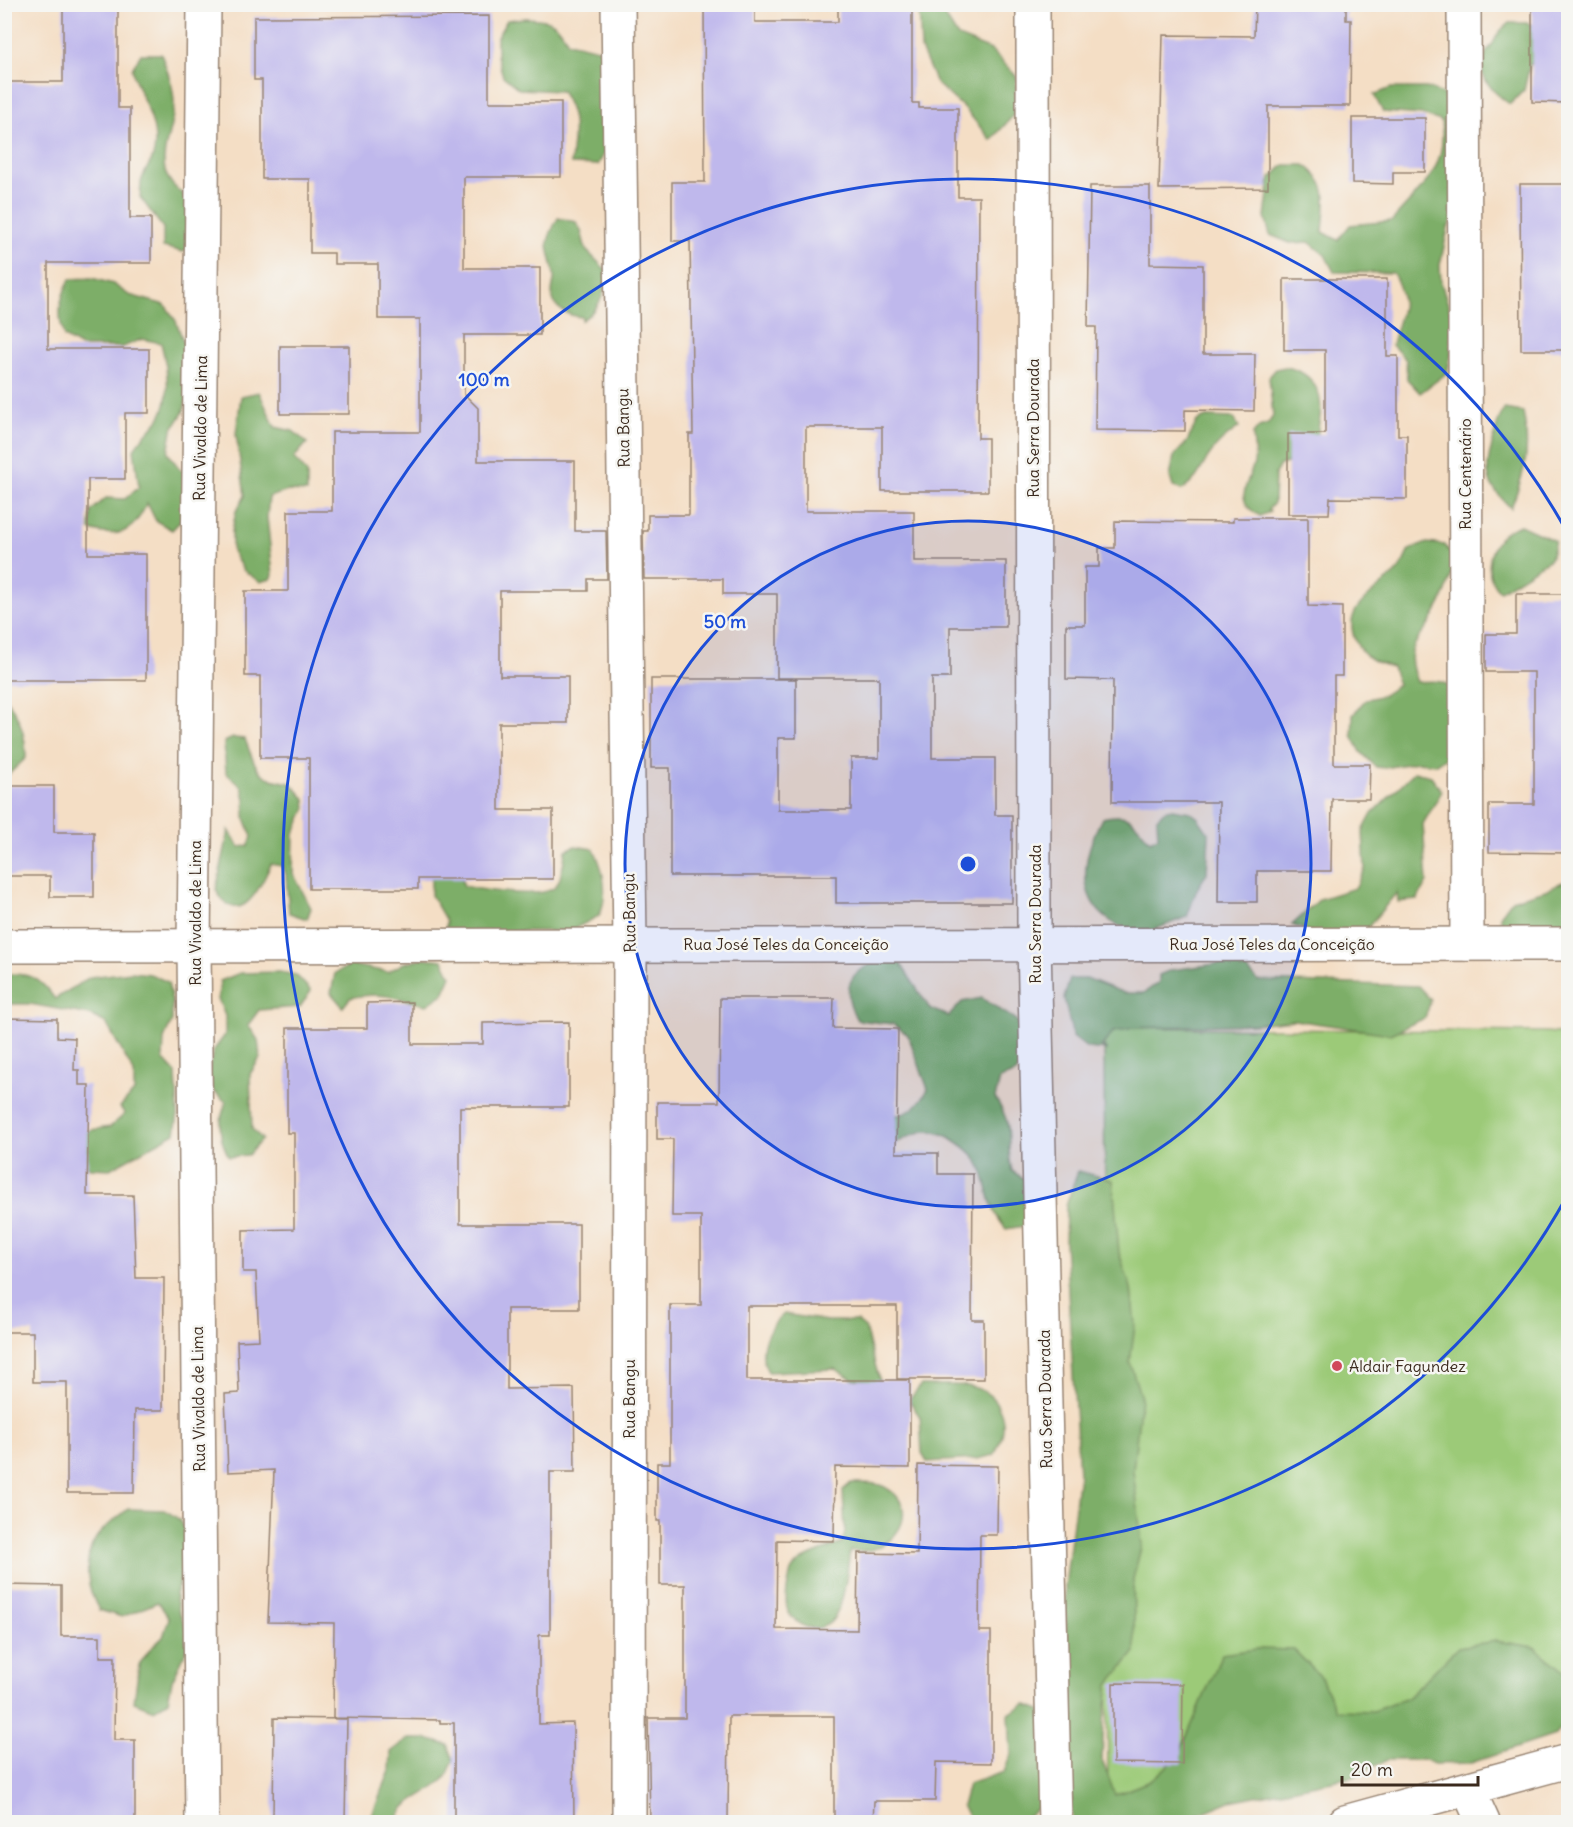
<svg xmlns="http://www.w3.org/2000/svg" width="1573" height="1827" font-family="Delius,sans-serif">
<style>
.green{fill:#9cca78;stroke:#6c7a4b;stroke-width:1.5}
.forest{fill:#7dae68;stroke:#5c6c43;stroke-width:1.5}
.building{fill:#bfb8ec}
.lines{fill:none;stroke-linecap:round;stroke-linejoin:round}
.minor-casing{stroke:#988472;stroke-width:36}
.minor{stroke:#fff;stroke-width:33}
.ring{fill:none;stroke:#1d4ed8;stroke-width:3}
.poi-dot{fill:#d1495b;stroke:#f6f6f2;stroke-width:2}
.labels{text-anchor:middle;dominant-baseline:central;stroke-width:5;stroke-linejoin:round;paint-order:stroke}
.street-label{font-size:16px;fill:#3b2a1e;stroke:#f6f6f2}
.poi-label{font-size:16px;fill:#3b2a1e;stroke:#f6f6f2;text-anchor:start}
.centre{fill:#1d4ed8;stroke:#f6f6f2;stroke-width:3}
.ring-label{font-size:18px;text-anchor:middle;font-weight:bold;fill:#1d4ed8;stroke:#f6f6f2;stroke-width:5;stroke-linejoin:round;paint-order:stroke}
</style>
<rect width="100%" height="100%" fill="#f6f6f2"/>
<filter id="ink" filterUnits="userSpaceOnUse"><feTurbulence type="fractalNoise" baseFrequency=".0167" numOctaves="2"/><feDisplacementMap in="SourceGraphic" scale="12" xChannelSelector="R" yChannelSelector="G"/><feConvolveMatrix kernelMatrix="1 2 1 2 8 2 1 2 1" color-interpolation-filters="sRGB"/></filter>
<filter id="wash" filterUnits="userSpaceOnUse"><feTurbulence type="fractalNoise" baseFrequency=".008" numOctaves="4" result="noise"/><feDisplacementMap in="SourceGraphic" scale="24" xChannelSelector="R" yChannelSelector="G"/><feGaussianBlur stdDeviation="1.35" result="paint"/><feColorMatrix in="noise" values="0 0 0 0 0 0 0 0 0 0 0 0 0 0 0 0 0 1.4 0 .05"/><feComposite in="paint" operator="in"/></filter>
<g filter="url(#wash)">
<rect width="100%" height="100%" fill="#f4dec5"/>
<path class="green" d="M1104,1027L1546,1032L1568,1034V1699L1108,1822Z"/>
<g class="forest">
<path d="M919,5H938L958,37L991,50L1017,77L1013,116L991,140L965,109L936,83L921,49Z"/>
<path d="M525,18C549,19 557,20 568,42L603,50L615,133L598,165L571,164C573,133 579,118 561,91L519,89L503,76L497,56V37L507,20Z"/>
<path d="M1509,23H1527L1545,31L1549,62L1530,64L1524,90L1510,104C1497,96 1479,79 1482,62C1483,56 1488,50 1492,45C1497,36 1500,29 1509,23Z"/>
<path d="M141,54H161C167,70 174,86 174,104C173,142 145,169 187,197L189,248L183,252L163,247V228L140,197C141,192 140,184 142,179C147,164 154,163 155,144C156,116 138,95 132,69Z"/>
<path d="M1391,88H1427L1445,95L1453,112L1456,211L1448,228L1440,265L1441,282L1452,317L1451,355L1447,373L1420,393L1407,379L1406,360L1392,345C1399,311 1411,307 1393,273L1334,272L1325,255L1309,242L1290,243L1270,235L1265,217L1270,179L1284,165H1305C1332,186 1325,201 1323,232L1338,240L1350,225L1392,221C1420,188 1449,169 1441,121L1422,115L1383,112L1374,95Z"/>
<path d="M558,218L576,222L581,231L586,250L606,270C607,291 601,308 582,320V317C569,316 552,309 552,293C552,287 555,281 554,275C550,245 541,249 558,218Z"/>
<path d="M92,278L113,284L129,295L165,305L176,321L188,355V395L183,413L172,430L168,453L179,468L194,479L187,514L172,530L156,521L147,503C134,532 120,539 90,530L91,511L106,498L125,499L139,487L134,449C141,438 151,429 159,419C173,398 167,366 161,343L142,339L123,347H81L64,337C57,313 59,300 70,279Z"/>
<path d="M1285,367C1315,372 1325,396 1319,423C1318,429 1318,437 1315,442C1308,452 1291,463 1280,465L1275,474L1274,503L1268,510L1270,512L1260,516C1232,501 1248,485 1254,463C1256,455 1253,443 1253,434L1259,427L1268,424L1273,416L1269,377L1276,369Z"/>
<path d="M259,392L275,427L293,431L307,443L294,458L307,473V492L288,491L269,497L267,517L273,575L271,579L260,582L243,570L232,551V531L236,511L245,496L236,434L241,396Z"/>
<path d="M1504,409L1523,412C1531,452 1525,471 1511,508C1488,486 1483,475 1492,445C1497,429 1495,425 1504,409Z"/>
<path d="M1206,417L1234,418L1239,427C1227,436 1216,444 1208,457C1200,471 1196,481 1182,490L1173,487L1170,477L1174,456L1187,442L1197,421Z"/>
<path d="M1520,525L1555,541L1550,559L1500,591C1483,577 1488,549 1503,534C1507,530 1515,528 1520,525Z"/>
<path d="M1427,543L1445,545L1455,560C1451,579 1445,598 1435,614C1419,643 1402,645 1417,682C1424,682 1434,680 1441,682C1467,690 1455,732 1453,752L1436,764L1417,762L1385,768L1376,767L1361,752L1352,735L1353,715L1365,700L1383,695L1398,685L1392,667C1376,663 1363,658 1356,642C1339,605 1378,594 1398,570C1403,565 1406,556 1409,550Z"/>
<path d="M5,698C20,716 26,735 26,758L5,778Z"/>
<path d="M233,738L245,739C257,770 257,779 291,783L305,799L306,808L294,834L293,873L311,908L307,919L289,913L286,874L282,866L271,864C261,887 239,932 216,890L229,830L239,847L248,846L252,837L245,818V799L242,787L226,773L224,742Z"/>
<path d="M1414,772L1431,776L1442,791L1423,824L1427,882L1417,900L1398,902L1397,892L1364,932L1327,938L1292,925L1320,899L1355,888L1365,869L1363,831L1372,814Z"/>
<path d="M1172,809L1190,812L1198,818L1209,834L1207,873L1197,889L1187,917C1174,921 1160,929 1147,931C1136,932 1121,928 1112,922C1073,897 1084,853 1102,818C1130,811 1134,821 1150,841L1158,837L1157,818L1164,811Z"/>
<path d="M575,846L594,849C604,870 609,895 599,916L570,931H446V921L431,895V862L456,858L464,886C482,890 544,900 556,886C563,877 563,861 566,850Z"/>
<path d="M1568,879V940L1504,936L1500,916L1512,900L1549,889Z"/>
<path d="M424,958L443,960L451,976L443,994L427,1005C395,998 384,991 350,998L343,1007L331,993L335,973L351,965L388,972L404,963Z"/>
<path d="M897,958L930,1009L949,1016L962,1002L982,998L1016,1020L1027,1035L1026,1055L1016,1073L1000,1079L995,1098C1017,1131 1004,1137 1012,1171L1029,1182L1033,1216L1024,1226L1006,1229C984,1202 992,1192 980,1165C973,1150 944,1130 927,1131C916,1131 902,1141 892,1145L861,1114C894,1116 910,1122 928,1089L908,1035L893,1024L857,1020C835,980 858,963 897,958Z"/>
<path d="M1223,963L1245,967L1258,981L1418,986L1431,1000L1425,1018L1390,1034L1294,1020L1254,1024L1133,1028L1113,1032L1101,1047L1108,1050L1087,1048L1073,1037L1064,998L1070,979H1089L1124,993H1144L1159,982V975L1171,970Z"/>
<path d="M131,972L150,974L168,982L172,1001V1021L164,1039L163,1059L176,1073L178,1114L175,1133L110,1169L90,1168L76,1158L74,1140L91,1130L110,1127L125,1114L120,1107L134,1092V1073L106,1023L90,1015L30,1004H5L4,974C32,973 39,977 55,999L90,977Z"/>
<path d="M279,972L296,975L311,991L300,1007L259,1010L248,1025L258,1040L260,1058L250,1074L252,1129L262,1139L248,1155L229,1157C218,1137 218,1124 226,1102L212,1090L209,1070L213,1051L225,1035V1016L218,999L220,981L240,973Z"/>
<path d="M1078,1171L1113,1180L1119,1253L1131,1288L1135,1325L1130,1363L1141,1398L1133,1470L1142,1544L1133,1579L1135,1652L1109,1684L1104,1720L1102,1760L1115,1795L1150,1781L1178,1757L1222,1654L1257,1649L1294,1650L1320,1676L1336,1710L1374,1711L1407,1698L1458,1647L1496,1641L1534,1647L1564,1671L1568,1684V1717L1555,1735L1471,1763L1434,1764L1425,1760H1387L1352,1777L1230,1801L1180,1822H1072L1065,1586L1079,1474L1065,1243L1066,1206Z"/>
<path d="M784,1314L827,1321H857L865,1328L880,1382L853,1379L835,1369L768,1372C756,1351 766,1329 784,1314Z"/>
<path d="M921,1385C950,1386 987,1378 1000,1410C1007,1426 1002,1439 994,1455L977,1459L927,1462L922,1454L920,1417L909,1400Z"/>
<path d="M851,1483C863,1483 878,1482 888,1489C917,1507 901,1540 874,1549C867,1552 857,1550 850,1551C847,1572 845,1600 834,1618C822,1636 792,1628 787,1608C785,1599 787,1588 789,1580C790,1576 790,1571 793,1568C807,1553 825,1551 842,1543L845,1533L843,1490Z"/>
<path d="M128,1509L165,1510L180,1520L189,1537V1557L175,1594L179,1612L187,1629L188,1647L172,1681L168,1701L154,1710L134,1702L139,1665L150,1649L163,1637L169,1618L158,1602L122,1617L99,1610C87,1589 82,1560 96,1538C103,1527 118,1518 128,1509Z"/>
<path d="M1025,1704L1042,1711L1041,1805L1020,1822H972L962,1806L968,1784L1004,1772L1011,1754L1009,1714Z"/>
<path d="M408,1739H426L448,1745L454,1760C451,1766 449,1773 445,1778C432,1795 400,1799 398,1822H369L390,1771L391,1752Z"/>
</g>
<g id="blocks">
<g class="building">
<path d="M63,4H118V108H130V218H151V263H48V349H149V413H125V479H88V554H146V680H4V82H63Z"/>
<path d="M704,4H755V22H838V4H912V103H919V108H958V197H979L978,438H988V491H882V427H806V511H914V561H1006V627H950V678H932V758H995V815H1012V903H836V876H670V768H651V679H796V738H778V810H851V758H879V678H777V594H723V579H644L643,531H648V515H689V434H693L690,241H672V182H705Z"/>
<path d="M1255,4H1346V20H1351L1350,106H1268V188L1159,189L1163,35L1254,36Z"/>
<path d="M1532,4H1569V103L1532,102Z"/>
<path d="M489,16V102H561V177H464V268H540V335H464V394L478,408V461H575V531H606L607,579H588V591H500V676H568V723H499V810H553V879H418V889H309V758H260V676H245V591H288V511H332V432H420V319H378V264H334V253H310V179H262V80H254V17Z"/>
<path d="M1352,118H1425V172H1393V184L1352,183Z"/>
<path d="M1520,184H1569V350H1521Z"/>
<path d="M1090,186H1150V264L1203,265V354H1255L1254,411L1185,410V431L1095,430L1096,327H1088Z"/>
<path d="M1284,279H1387V356H1398V435H1407V499L1330,498L1329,514H1288V434H1325V350H1284Z"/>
<rect x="280" y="346" width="69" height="68"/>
<path d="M1233,518H1308V606L1342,607V676H1334V764H1370L1369,799H1332L1331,871H1257V902H1218L1219,802H1112L1113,680L1066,679V625H1085V567H1099V548H1115V521L1233,522Z"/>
<path d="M1516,594H1569V853L1489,852V804H1534V672H1486V634H1516Z"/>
<path d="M4,786H54V832H94V897H50V876H4Z"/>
<path d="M720,998H834L833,1028L898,1029L896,1153H938V1174H973L972,1320H984V1379H897V1306H747V1380H910V1468L835,1467L834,1541L777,1540L776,1629L857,1630L858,1553L917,1554L918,1465L998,1466L997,1535H980L979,1631H991V1763L936,1762L935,1801H874L873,1822H834V1716H729L728,1822H650L648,1718H685V1585H660V1521H657V1463H670V1305H701V1216H672L673,1139H657V1102H719Z"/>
<path d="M412,1002V1044H483V1023L569,1022V1107H460V1224H579V1309H507V1389L574,1388L575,1472H550V1635H539V1724L573,1723L574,1822H454V1723H440V1720L333,1718L334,1623L268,1622L274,1470L228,1472L225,1394L239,1393L237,1341L259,1340L256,1272H243V1230L294,1229V1133H287V1028H367V1003Z"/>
<path d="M4,1018L57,1019V1037L75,1038L74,1070H79V1085H89L87,1195H133L136,1278H164L163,1410H135L134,1493H67V1382H33V1332H4Z"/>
<path d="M4,1585L61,1586V1636H100V1657H115L114,1740H135V1822H4Z"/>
<path d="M1113,1683L1183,1684L1182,1764L1113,1763Z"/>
<path d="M274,1718L347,1719L345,1822H273Z"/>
</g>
</g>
</g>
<g filter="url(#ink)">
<use href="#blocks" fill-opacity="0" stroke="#988472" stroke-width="1.5"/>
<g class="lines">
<defs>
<g id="minor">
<path d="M618,4L630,944L629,1822"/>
<path d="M1033,4L1034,944L1055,1822"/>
<path d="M1464,4L1467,944"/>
<path d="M4,946L1568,944"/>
<path d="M1468,1789L1483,1822"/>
<path d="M202,1822L194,946L204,4"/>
<path d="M1345,1822L1568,1761"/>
</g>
</defs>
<use href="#minor" class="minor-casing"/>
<use href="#minor" class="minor"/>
</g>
</g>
<circle cx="968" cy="864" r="343" fill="#1d4ed8" fill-opacity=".12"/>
<g class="ring">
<circle cx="968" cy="864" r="343"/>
<path d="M1567 1196A685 685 0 1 1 1567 532"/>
</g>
<circle class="poi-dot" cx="1337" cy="1366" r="6"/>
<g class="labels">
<g class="street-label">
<text transform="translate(200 428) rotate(-89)">Rua Vivaldo de Lima</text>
<text transform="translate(623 428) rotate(-91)">Rua Bangu</text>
<text transform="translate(1033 428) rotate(-90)">Rua Serra Dourada</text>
<text transform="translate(1465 474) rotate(-90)">Rua Centenário</text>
<text transform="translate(195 913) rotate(-90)">Rua Vivaldo de Lima</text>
<text transform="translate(629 913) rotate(-91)">Rua Bangu</text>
<text transform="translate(1035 914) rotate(-90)">Rua Serra Dourada</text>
<text x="786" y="944">Rua José Teles da Conceição</text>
<text x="1272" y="944">Rua José Teles da Conceição</text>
<text transform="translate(198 1399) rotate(-91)">Rua Vivaldo de Lima</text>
<text transform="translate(629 1399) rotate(-90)">Rua Bangu</text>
<text transform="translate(1045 1399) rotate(-91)">Rua Serra Dourada</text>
</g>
<g class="poi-label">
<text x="1349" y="1366">Aldair Fagundez</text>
</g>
</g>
<circle cx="968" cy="864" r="9" class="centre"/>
<g class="ring-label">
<text x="484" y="386">100 m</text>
<text x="725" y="628">50 m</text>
</g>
<rect width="1573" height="1827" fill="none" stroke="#f6f6f2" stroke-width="24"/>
<path d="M1342 1776v9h136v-9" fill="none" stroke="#3b2a1e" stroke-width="3"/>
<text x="1351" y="1776" font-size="18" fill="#3b2a1e" stroke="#f6f6f2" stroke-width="4.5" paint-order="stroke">20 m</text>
</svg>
